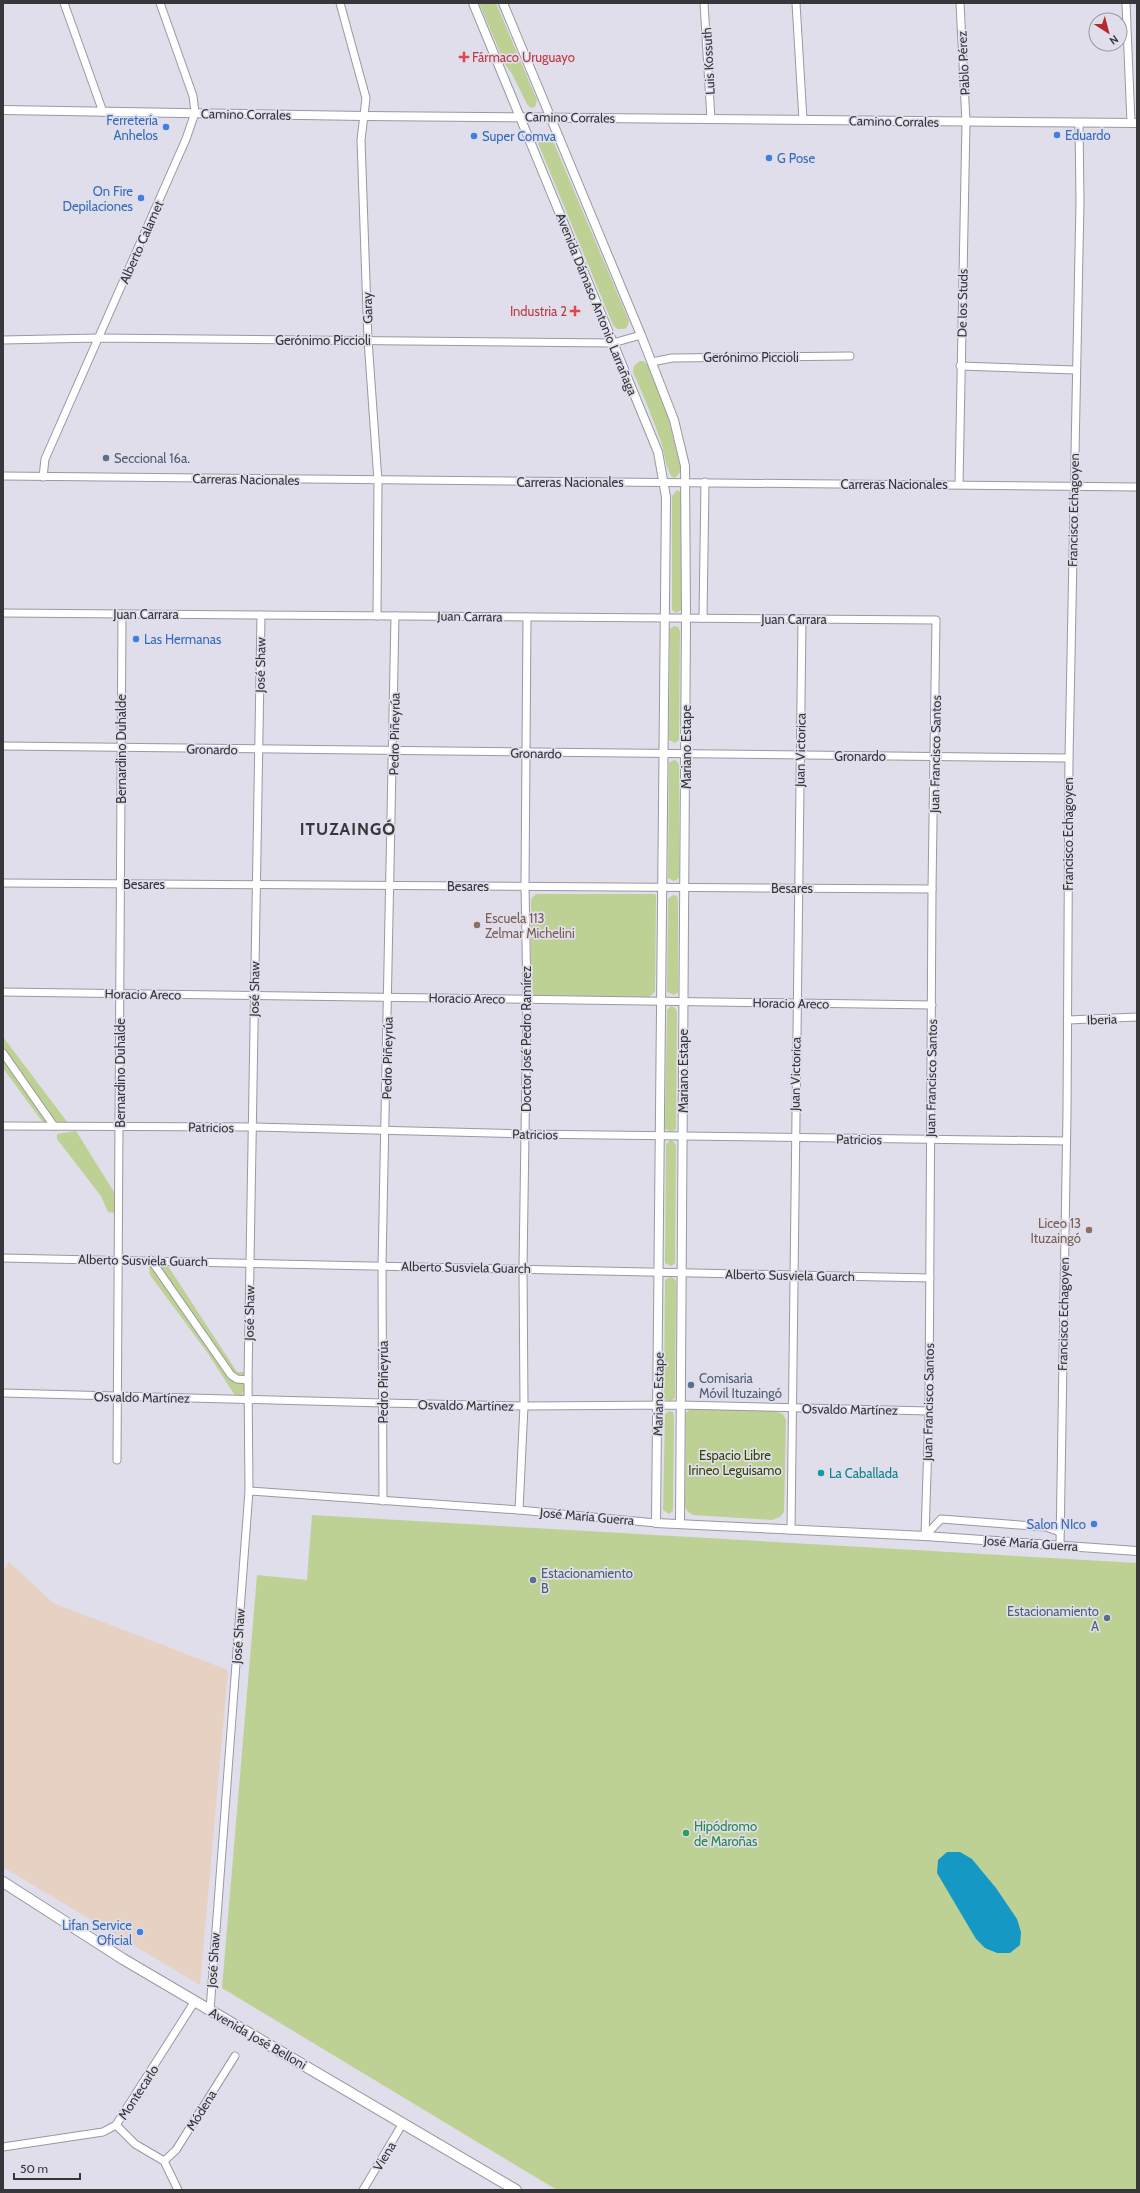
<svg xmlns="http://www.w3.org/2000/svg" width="1140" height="2193" font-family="Cabin,sans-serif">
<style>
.industrial{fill:#e6d1c3}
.green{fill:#bdd194}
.water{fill:#1698c5}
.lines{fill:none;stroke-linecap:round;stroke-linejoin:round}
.minor-casing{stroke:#9998a3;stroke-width:9}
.tertiary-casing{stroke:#9998a3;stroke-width:10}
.secondary-casing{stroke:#9998a3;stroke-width:12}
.minor{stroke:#fff;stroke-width:7}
.tertiary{stroke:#fff;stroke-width:8}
.secondary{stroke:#fff;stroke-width:10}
.health-dot{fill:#e0444e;stroke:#dfdeea;stroke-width:1.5}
.shop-dot{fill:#3f7fe0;stroke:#dfdeea;stroke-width:1.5}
.service-dot{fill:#5c6f8a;stroke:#dfdeea;stroke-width:1.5}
.education-dot{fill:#8d6e63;stroke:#dfdeea;stroke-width:1.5}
.culture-dot{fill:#0f9aa8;stroke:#dfdeea;stroke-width:1.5}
.leisure-dot{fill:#2e9e5b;stroke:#dfdeea;stroke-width:1.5}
.labels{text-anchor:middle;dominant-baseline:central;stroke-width:3.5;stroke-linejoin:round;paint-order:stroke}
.health-label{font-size:13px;fill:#be3a42;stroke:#dfdeea;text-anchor:start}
.street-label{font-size:13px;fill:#36363b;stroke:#dfdeea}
.shop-label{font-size:13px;fill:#366cbe;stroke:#dfdeea;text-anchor:end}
.service-label{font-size:13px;fill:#4e5e75;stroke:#dfdeea;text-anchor:start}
.education-label{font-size:13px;fill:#785e54;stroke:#dfdeea;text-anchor:start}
.park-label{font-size:13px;fill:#354500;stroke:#dfdeea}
.culture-label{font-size:13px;fill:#0d838f;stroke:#dfdeea;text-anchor:start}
.leisure-label{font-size:13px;fill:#27864d;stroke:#dfdeea;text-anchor:start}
.district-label{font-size:17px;font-weight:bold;letter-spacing:1px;fill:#36363b;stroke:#dfdeea}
</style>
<rect width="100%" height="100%" fill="#dfdeea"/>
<path class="industrial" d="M9,1562L53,1603L228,1670L200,1985L3,1867V1571Z"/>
<g class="green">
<path d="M479,3H496L537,100L535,107L531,108L527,104L512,74L505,64Z"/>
<path d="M548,136L553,141L629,321L628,325L625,329H617L613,325L538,143L541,139Z"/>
<path d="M640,361H643L648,365L666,408L681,471L675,478L672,477C665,467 665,453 661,442C653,418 643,395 633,372L634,366Z"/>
<path d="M677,490L682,493V606L681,610L676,613L672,610V496Z"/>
<path d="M674,626L678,627L680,631L679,740L675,743L669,740L670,629Z"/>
<path d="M674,760L677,761L679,765V878L674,881L668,878L669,763Z"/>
<path d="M536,894H654L656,895L655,992L649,997L534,995L531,990V899Z"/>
<path d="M673,895L677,896L678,901V992L674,995L667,992L668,899Z"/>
<path d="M671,1006L675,1008L677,1012L676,1129L672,1132L665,1129L667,1010Z"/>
<path d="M3,1037L68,1123L44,1124L3,1068Z"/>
<path d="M76,1131L114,1192V1213L108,1212L101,1196L57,1139V1134Z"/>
<path d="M671,1140L674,1142L676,1146L675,1263L671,1266L665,1263L666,1144Z"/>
<path d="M166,1263L237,1372H246L245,1387L242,1395L236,1397L207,1352L150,1275L149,1267Z"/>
<path d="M670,1277L674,1278L676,1282L675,1398L670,1401L664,1399L665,1280Z"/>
<path d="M691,1408L774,1411L783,1414L786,1420L784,1512L780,1517L772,1520L693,1515L687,1511L685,1506L686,1413Z"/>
<path d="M669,1411L673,1412L674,1418L673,1511L669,1514L663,1510L665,1414Z"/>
<path d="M312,1515L1137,1563V2190H557L222,1988L257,1575L307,1580Z"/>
</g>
<path class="water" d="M947,1852H960L972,1859L996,1888L1017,1919L1021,1932L1020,1945L1010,1953H997L985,1948L976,1939L937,1873L938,1860Z"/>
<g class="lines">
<defs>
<g id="minor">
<path d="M64,3L103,112"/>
<path d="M340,3L366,98L361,140L368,340L378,481L377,616"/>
<path d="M704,3L711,119"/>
<path d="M796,3L803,120"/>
<path d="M1126,3L1131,123"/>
<path d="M3,340L98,338L613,343L641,335"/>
<path d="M652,362L672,358L850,356"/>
<path d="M960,366L1075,370"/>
<path d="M3,476L1137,487"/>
<path d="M43,477L45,459L186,139L195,113L193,96L160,3"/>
<path d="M959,484L966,122L960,3"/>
<path d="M3,613L936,620L932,889L929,1411L925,1536"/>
<path d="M703,618L705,482"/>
<path d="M3,746L1069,758"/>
<path d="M3,883L932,889"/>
<path d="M3,992L932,1005"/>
<path d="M1068,1020L1137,1017"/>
<path d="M3,1053L54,1126"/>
<path d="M3,1126L252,1127L525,1134L1066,1141"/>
<path d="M3,1258L930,1278"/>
<path d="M151,1260L231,1375L237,1379L248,1380"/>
<path d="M3,1393L383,1403L524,1406L680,1405L929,1411"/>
<path d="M117,1460L122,614"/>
<path d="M249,1491L519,1510L656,1523"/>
<path d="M383,1501L382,1265L395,616"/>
<path d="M519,1510L524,1406L523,1268L527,999L525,886L527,617"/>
<path d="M791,1530L802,619"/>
<path d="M925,1536L941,1519L1046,1527L1060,1532"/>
<path d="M1060,1545L1067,1112L1069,758L1080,201L1079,123"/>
<path d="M210,2010L249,1491L248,1380L261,615"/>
<path d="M116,2125L135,2144L164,2161L178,2190"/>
<path d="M3,2147L103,2132L116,2125L195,2001"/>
<path d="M164,2161L176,2150L235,2056"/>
<path d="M363,2190L403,2123"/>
</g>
<g id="tertiary">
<path d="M473,3L658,452L666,497L656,1523L925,1536L1137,1551"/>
<path d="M503,3L641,335L674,420L685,466L686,618L680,1524"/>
<path d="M3,110L364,116L1137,123"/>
</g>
<path id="secondary" d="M3,1882L123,1959L516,2190"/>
</defs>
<use href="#minor" class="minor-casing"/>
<use href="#tertiary" class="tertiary-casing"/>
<use href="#secondary" class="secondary-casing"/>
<use href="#minor" class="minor"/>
<use href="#tertiary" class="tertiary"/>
<use href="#secondary" class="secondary"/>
</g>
<g class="health-dot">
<path d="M462 51h4v4h4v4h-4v4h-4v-4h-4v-4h4z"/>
<path d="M573 305h4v4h4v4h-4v4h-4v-4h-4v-4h4z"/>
</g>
<g class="shop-dot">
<circle cx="166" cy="127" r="4"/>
<circle cx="1057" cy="135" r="4"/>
<circle cx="474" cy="136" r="4"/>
<circle cx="769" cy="158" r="4"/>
<circle cx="141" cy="198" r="4"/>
<circle cx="136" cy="639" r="4"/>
<circle cx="1094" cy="1524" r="4"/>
<circle cx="140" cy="1932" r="4"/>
</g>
<g class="service-dot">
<circle cx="106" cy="458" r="4"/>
<circle cx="691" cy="1385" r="4"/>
<circle cx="533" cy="1580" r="4"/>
<circle cx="1107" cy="1618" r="4"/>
</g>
<g class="education-dot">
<circle cx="477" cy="925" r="4"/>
<circle cx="1089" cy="1230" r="4"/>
</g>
<circle class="culture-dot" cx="821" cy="1473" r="4"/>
<circle class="leisure-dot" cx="686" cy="1833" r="4"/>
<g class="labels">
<g class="health-label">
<text x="472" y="57">Fármaco Uruguayo</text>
<text x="567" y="311" text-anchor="end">Industria 2</text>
</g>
<g class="street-label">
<text transform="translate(708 61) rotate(-93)">Luis Kossuth</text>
<text transform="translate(963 63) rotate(-93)">Pablo Pérez</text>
<text transform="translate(246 114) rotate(1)">Camino Corrales</text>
<text transform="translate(570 117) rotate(1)">Camino Corrales</text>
<text transform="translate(894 121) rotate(1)">Camino Corrales</text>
<text transform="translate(141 242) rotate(-66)">Alberto Calamet</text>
<text transform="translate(962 303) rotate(-89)">De los Studs</text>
<text transform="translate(597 304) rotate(68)">Avenida Dámaso Antonio Larrañaga</text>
<text transform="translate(367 308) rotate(-92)">Garay</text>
<text x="323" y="340">Gerónimo Piccioli</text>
<text x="751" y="357">Gerónimo Piccioli</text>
<text transform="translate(246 479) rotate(1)">Carreras Nacionales</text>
<text x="570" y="482">Carreras Nacionales</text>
<text x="894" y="484">Carreras Nacionales</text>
<text transform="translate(1073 510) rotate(-89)">Francisco Echagoyen</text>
<text x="146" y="614">Juan Carrara</text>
<text transform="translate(470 616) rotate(1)">Juan Carrara</text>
<text x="794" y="619">Juan Carrara</text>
<text transform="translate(260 665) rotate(-89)">José Shaw</text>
<text transform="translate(394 734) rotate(-89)">Pedro Piñeyrúa</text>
<text transform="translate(686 747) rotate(-90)">Mariano Estape</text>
<text transform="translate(121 749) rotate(-90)">Bernardino Duhalde</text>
<text transform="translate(212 749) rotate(1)">Gronardo</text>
<text transform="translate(800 750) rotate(-89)">Juan Victorica</text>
<text transform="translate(536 753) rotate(1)">Gronardo</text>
<text transform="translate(935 754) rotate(-89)">Juan Francisco Santos</text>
<text x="860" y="756">Gronardo</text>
<text transform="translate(1068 834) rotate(-90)">Francisco Echagoyen</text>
<text x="144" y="884">Besares</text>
<text x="468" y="886">Besares</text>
<text x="792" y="888">Besares</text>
<text transform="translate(254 989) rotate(-89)">José Shaw</text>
<text transform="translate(143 994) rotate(1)">Horacio Areco</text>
<text transform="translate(467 998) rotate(1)">Horacio Areco</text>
<text transform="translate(791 1003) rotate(1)">Horacio Areco</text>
<text transform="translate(1102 1019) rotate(-2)">Iberia</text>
<text transform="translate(526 1039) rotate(-90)">Doctor José Pedro Ramírez</text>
<text transform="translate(387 1058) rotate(-89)">Pedro Piñeyrúa</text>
<text transform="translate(683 1071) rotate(-90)">Mariano Estape</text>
<text transform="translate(120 1073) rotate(-90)">Bernardino Duhalde</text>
<text transform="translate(795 1074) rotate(-89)">Juan Victorica</text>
<text transform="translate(931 1078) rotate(-89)">Juan Francisco Santos</text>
<text transform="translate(211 1127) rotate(1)">Patricios</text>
<text transform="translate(535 1134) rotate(1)">Patricios</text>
<text transform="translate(859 1139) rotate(1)">Patricios</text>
<text transform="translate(143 1260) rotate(1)">Alberto Susviela Guarch</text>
<text transform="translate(466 1267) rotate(1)">Alberto Susviela Guarch</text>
<text transform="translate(790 1275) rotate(1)">Alberto Susviela Guarch</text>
<text transform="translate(249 1313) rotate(-89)">José Shaw</text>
<text transform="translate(1063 1314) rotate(-89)">Francisco Echagoyen</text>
<text transform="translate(383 1382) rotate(-90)">Pedro Piñeyrúa</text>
<text transform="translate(658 1394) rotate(-89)">Mariano Estape</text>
<text transform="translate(142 1397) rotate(1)">Osvaldo Martínez</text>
<text transform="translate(928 1402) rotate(-89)">Juan Francisco Santos</text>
<text transform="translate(466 1405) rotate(1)">Osvaldo Martínez</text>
<text transform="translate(850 1409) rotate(1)">Osvaldo Martínez</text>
<text transform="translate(587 1516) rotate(5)">José María Guerra</text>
<text transform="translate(1031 1543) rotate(4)">José María Guerra</text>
<text transform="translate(238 1636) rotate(-86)">José Shaw</text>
<text transform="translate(213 1960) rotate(-86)">José Shaw</text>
<text transform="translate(258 2038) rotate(30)">Avenida José Belloni</text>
<text transform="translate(138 2092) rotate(-57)">Montecarlo</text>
<text transform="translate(201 2110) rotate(-58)">Módena</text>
<text transform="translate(384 2156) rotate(-59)">Viena</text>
</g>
<g class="shop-label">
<text x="158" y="120">Ferretería<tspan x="158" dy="15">Anhelos</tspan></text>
<text x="1065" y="135" text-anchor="start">Eduardo</text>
<text x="482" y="136" text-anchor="start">Super Comva</text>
<text x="777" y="158" text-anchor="start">G Pose</text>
<text x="133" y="191">On Fire<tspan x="133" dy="15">Depilaciones</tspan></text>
<text x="144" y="639" text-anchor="start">Las Hermanas</text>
<text x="1086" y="1524">Salon NIco</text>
<text x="132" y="1925">Lifan Service<tspan x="132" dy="15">Oficial</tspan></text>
</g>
<g class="service-label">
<text x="114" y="458">Seccional 16a.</text>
<text x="699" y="1378">Comisaria<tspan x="699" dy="15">Móvil Ituzaingó</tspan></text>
<text x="541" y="1573">Estacionamiento<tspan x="541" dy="15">B</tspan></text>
<text x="1099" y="1611" text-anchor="end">Estacionamiento<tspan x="1099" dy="15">A</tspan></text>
</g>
<g class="education-label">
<text x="485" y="918">Escuela 113<tspan x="485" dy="15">Zelmar Michelini</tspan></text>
<text x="1081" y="1223" text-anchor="end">Liceo 13<tspan x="1081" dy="15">Ituzaingó</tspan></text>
</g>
<g class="park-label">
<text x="735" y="1455">Espacio Libre<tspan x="735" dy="15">Irineo Leguisamo</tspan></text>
</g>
<g class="culture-label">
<text x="829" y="1473">La Caballada</text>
</g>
<g class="leisure-label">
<text x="694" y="1826">Hipódromo<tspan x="694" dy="15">de Maroñas</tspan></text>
</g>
<g class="district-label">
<text x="348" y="829">ITUZAINGÓ</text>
</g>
</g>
<rect width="1140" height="2193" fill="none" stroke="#36363b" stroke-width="8"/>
<g transform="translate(1108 32) rotate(144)"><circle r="19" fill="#dfdeea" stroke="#9b9ba4"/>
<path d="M0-3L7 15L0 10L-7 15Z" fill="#b9292b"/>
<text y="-6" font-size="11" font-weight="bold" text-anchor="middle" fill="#36363b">N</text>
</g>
<path d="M14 2173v6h66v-6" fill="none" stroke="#36363b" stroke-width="2"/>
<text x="20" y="2173" font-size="12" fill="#36363b" stroke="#dfdeea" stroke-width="3" paint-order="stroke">50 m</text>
</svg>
